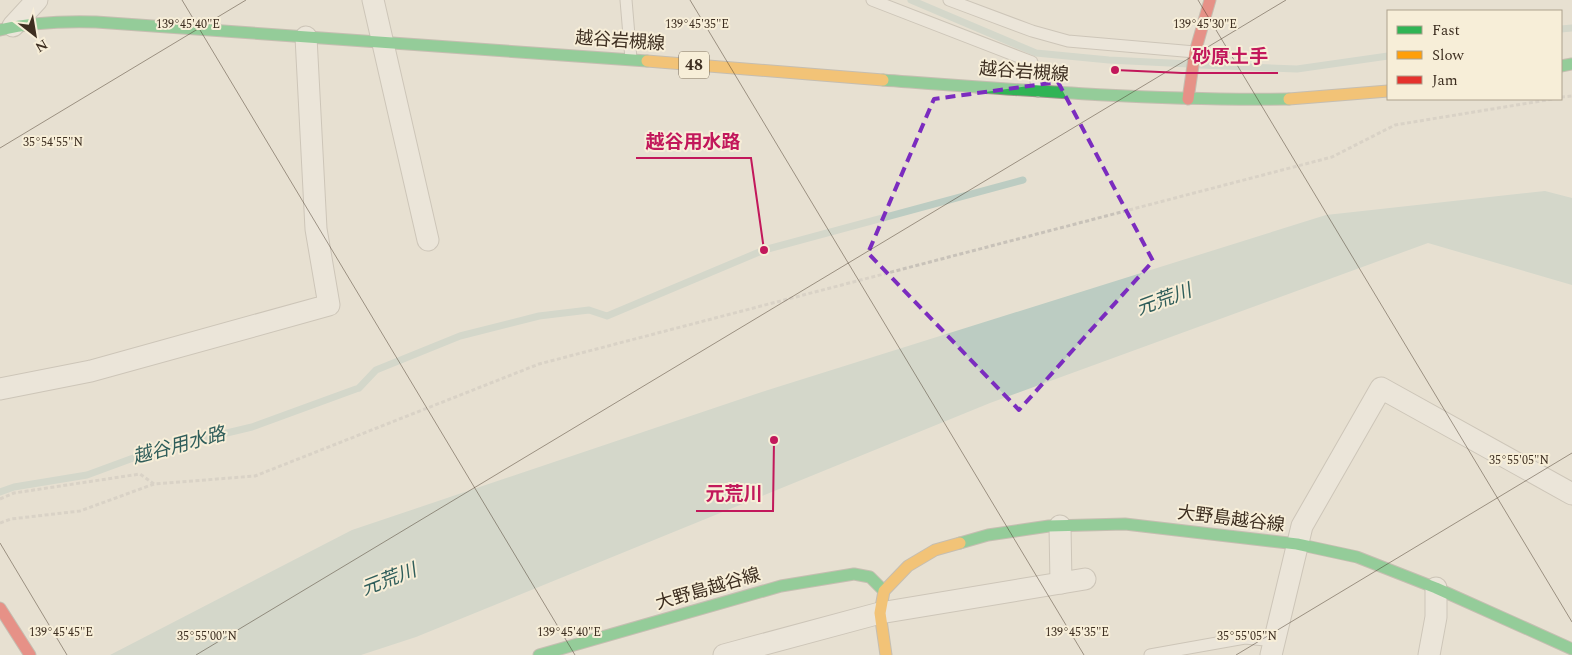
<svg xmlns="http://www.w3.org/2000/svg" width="1572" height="655" font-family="Spectral,'Noto Sans JP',serif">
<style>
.water{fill:#bcccc2}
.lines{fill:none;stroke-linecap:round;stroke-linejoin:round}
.stream{stroke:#bcccc2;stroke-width:7}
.lane-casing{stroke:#ada599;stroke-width:13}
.street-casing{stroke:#ada599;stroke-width:23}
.fast-casing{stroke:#9c958a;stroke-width:13}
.slow-casing{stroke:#9c958a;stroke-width:13}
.jam-casing{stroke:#9c958a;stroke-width:13}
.path{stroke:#c8c2b9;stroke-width:3;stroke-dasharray:4 2.5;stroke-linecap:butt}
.lane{stroke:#efebe3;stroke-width:11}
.street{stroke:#efebe3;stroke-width:21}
.fast{stroke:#30b455;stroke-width:11}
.slow{stroke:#ff9f0a;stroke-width:11}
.jam{stroke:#e5322d;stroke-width:11}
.marked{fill:none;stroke:#7b2cbf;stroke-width:4;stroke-dasharray:10 6;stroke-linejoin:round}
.ticks{fill:none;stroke:#3d2e20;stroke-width:1;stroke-opacity:0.45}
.labels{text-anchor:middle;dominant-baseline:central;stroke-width:4;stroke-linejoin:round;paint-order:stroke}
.shield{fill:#f7eed8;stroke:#756857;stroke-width:1}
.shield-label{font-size:16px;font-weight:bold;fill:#3d2e20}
.street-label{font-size:18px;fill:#3d2e20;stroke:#f7eed8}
.water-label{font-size:19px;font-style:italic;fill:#2f5d5a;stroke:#f7eed8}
.ticks-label{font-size:12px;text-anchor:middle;fill:#3d2e20;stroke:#f7eed8;stroke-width:4;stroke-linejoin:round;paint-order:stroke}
.leader{fill:none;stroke:#c2185b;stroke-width:2}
.callout-dot{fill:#c2185b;stroke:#f7eed8;stroke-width:2}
.callout-label{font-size:19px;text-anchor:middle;font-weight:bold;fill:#c2185b;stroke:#f7eed8;stroke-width:4;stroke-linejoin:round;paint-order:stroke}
</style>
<rect width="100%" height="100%" fill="#e7e0d1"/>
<path class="water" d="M1545,191L1572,198V285L1428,243L990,403L416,637L361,655H110L352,530L768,390L1326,215Z"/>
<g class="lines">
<g class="stream">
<path d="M911,0L1036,53L1109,60L1189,64"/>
<path d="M1561,29L1572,28"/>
<path d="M1200,65L1297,69L1388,56"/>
<path d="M359,388L376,370L460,336L539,316L589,310L607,316L764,250L1023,180"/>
<path d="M0,492L14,487L87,475L155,450L252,427L356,389"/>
</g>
<defs>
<g id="lane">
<path d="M626,0L631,59"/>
<path d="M872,0L1032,62L1038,91"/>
<path d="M949,0L1032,31L1068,41L1195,52"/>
<path d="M1150,655L1245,638L1275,641"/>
</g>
<g id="street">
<path d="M373,0L428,240"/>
<path d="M13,26L37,0"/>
<path d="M0,389L91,371L329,305L316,229L306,37"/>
<path d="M1060,526L1061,583"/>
<path d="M724,655L880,613L1085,579"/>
<path d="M1271,655L1302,526L1381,388L1572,494"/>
<path d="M1429,655L1436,617V588"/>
</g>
<g id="fast">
<path d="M0,30C32,22 63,21 96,22L647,61"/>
<path d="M1561,66L1572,64"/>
<path d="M883,80C1018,90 1154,101 1289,99"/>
<path d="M960,543L988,535L1049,526L1125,524L1297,544L1357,557L1436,588L1572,649"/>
<path d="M539,655L781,586L854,574L870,577L884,591"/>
</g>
<g id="slow">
<path d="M647,61L883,80"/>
<path d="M1289,99L1388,91"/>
<path d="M886,655L880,613L884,591L908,566L935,550L960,543"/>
</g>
<g id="jam">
<path d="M1188,99L1195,52L1210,0"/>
<path d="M0,608L30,655"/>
</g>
</defs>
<use href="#lane" class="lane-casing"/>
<use href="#street" class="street-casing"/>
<use href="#fast" class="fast-casing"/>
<use href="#slow" class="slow-casing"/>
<use href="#jam" class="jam-casing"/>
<g class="path">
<path d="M1561,97L1572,96"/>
<path d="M0,499L14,493L140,474L154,484"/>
<path d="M0,523L11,519L80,511L154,484L255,476L539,364L1332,157L1395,125L1553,99"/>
</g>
<use href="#lane" class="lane"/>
<use href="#street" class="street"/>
<use href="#fast" class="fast"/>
<use href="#slow" class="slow"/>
<use href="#jam" class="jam"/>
</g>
<path d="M0 0H1572V655H0ZM1058,82L1153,261L1019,410L868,253L934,99Z" fill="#e7e0d1" fill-opacity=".55" fill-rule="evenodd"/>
<path class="marked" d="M1058,82L1153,261L1019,410L868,253L934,99Z"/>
<path class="ticks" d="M182,0L575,655M690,0L1084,655M1198,0L1572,622M0,148L246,0M0,543L67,655M196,655L1286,0M1236,655L1572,453"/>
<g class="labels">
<rect class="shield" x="679" y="51.5" width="30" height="27" rx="4"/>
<g class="shield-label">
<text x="694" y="65">48</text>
</g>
<g class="street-label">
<text transform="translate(620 41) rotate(4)">越谷岩槻線</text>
<text transform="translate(1024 72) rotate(4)">越谷岩槻線</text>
<text transform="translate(1231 519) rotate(7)">大野島越谷線</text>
<text transform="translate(708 589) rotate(-16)">大野島越谷線</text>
</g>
<g class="water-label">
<text transform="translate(1164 300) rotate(-20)">元荒川</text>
<text transform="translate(179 446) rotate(-15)">越谷用水路</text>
<text transform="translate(389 580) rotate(-21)">元荒川</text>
</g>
</g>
<g class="ticks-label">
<text x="188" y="28">139°45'40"E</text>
<text x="697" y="28">139°45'35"E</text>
<text x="1205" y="28">139°45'30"E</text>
<text x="53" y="146">35°54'55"N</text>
<text x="1519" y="464">35°55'05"N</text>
<text x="61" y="636">139°45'45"E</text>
<text x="569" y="636">139°45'40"E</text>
<text x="1077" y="636">139°45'35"E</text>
<text x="207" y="640">35°55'00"N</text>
<text x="1247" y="640">35°55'05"N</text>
</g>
<path class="leader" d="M1115 70L1182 73H1278M764 250L751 158H636M774 440L773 511H696"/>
<g class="callout-dot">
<circle cx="1115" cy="70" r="5"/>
<circle cx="764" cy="250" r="5"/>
<circle cx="774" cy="440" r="5"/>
</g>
<g class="callout-label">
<text x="1230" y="63">砂原土手</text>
<text x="693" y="148">越谷用水路</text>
<text x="734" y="500">元荒川</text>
</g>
<rect x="1387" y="10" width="175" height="90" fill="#f7eed8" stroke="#ada18e"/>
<rect x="1397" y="26" width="25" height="8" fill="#30b455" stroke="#ada18e"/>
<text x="1432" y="35" font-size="15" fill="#3d2e20">Fast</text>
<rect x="1397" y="51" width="25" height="8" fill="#ff9f0a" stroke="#ada18e"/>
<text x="1432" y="60" font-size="15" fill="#3d2e20">Slow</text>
<rect x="1397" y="76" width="25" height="8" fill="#e5322d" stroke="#ada18e"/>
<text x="1432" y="85" font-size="15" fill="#3d2e20">Jam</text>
<g transform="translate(35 35) rotate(149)" stroke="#f7eed8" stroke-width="4" paint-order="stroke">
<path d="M0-4L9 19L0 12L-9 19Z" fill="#3d2e20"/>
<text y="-8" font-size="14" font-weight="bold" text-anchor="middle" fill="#3d2e20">N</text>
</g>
</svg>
